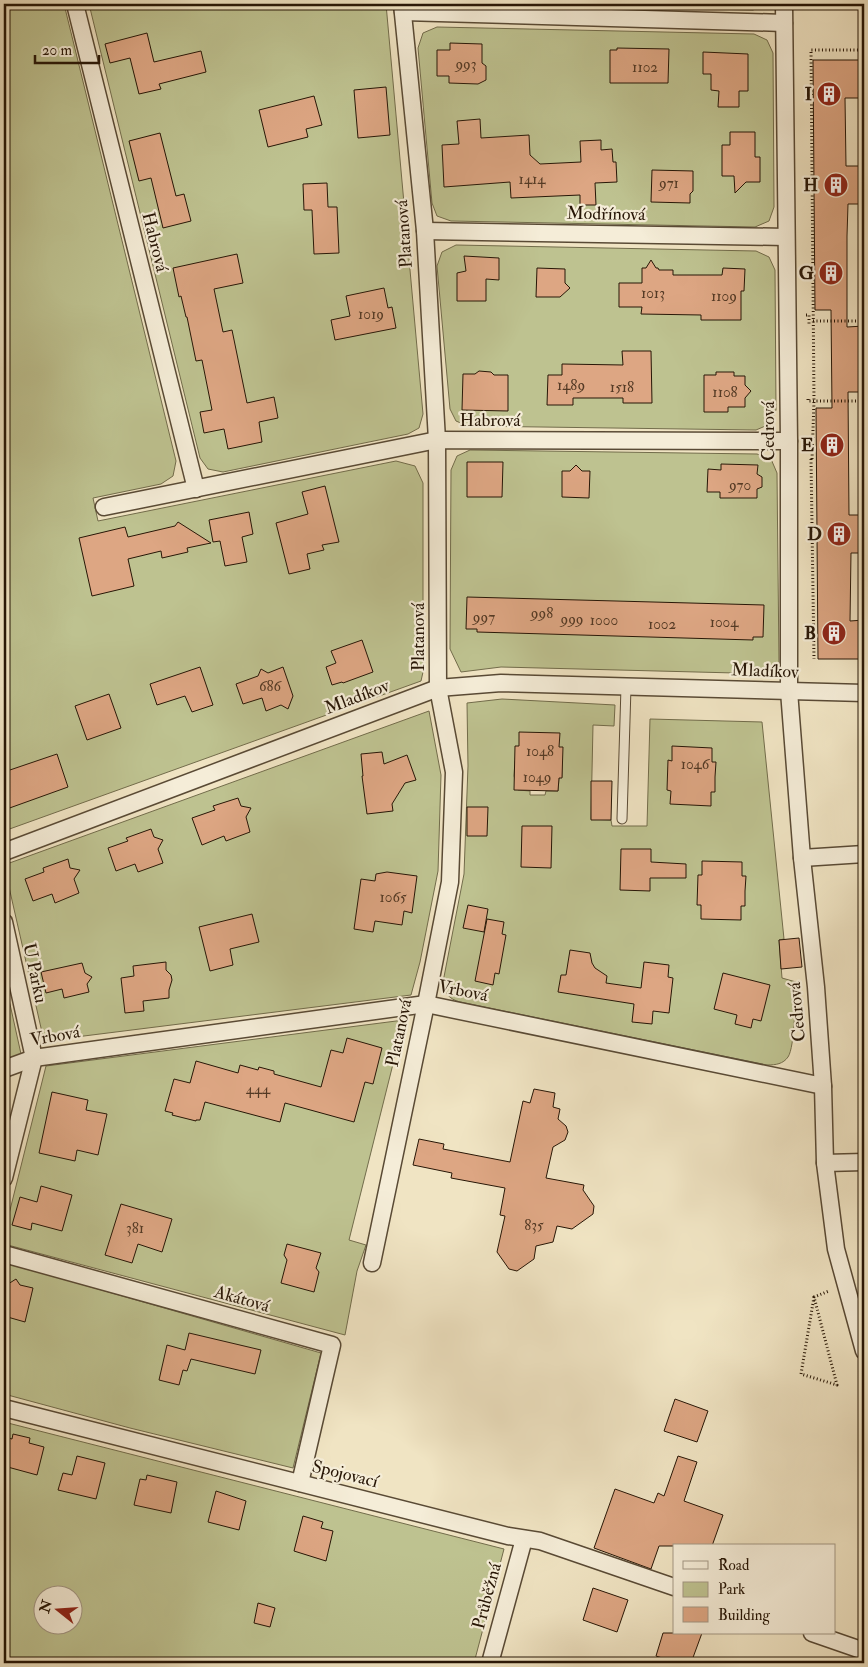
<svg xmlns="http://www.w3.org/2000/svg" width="868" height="1667" font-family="'IM FELL Double Pica',serif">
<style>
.green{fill:#bec290;stroke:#726c4b;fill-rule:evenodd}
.building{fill:#dda683;stroke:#271606}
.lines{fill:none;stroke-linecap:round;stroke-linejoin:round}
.service-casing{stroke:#594a35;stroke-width:11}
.minor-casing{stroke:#594a35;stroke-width:19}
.path{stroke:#271606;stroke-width:3;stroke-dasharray:1 2.5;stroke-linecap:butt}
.service{stroke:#f5edd8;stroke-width:9}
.minor{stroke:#f5edd8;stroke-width:16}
.labels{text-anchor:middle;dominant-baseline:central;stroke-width:4.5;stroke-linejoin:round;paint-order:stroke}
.number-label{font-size:15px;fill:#543a25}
.poi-label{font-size:18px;font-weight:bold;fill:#271606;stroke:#f5edd8;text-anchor:end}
.street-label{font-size:18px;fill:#271606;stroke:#f5edd8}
</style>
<rect width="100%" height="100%" fill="#f0e4c3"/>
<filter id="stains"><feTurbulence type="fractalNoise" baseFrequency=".004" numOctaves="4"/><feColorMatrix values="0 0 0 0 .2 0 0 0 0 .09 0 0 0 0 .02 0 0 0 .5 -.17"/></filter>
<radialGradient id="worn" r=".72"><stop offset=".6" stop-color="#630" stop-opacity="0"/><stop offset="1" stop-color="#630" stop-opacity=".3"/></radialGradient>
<g class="green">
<path d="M4,4H64L176,461L173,476L161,484L93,498L98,521L396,461L415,466L423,483V672L421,681L4,831Z"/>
<path d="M89,4H386L423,414L419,428L408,434L223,472L208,469L200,458Z"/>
<path d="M478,4H767L753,10Z"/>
<path d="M437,27L754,34L767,40L773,53L774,207L769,221L755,227L451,221L437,216L432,203L418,48L423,33Z"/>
<path d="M456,245L756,251L769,257L775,270L776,410L770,424L756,430L468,426L456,421L450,409L437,266L442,252Z"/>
<path d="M470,450L757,454L771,459L777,473L779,664L774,674L501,667L461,672L450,649L451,470L457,456Z"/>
<path d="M502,699L615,705L614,726L593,725L591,819L611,820L612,826H647L650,719L762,722L784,939L779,940L782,978L796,982C795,996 795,1047 788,1057C783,1064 776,1065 767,1065L460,1002C449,999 444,993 443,982L464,874L468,766L467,703ZM515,761L562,763V777L559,778L558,791H546L545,795H530V791L518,790L514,776Z"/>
<path d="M429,711L441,775L438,871L420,962L411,995L44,1041L4,865Z"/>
<path d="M4,977L21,1054L4,1060Z"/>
<path d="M404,1020L349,1240L366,1245L357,1271L345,1335L4,1244V1234L46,1066Z"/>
<path d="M4,1262L321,1353L293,1468L130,1428L4,1394Z"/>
<path d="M4,1422L504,1549L474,1663H4ZM42,1594H72V1624H42Z"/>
</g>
<g class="building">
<path d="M147,33L154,62L201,51L206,72L159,84L161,89L139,94L130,58L110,63L105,44Z"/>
<path d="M450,43L482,44V63L486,66V80L478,84L449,83V76H437V50H450Z"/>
<path d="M617,48L669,49L668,83H610V50H617Z"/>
<path d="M703,52L748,54V91H739V107H718L719,91L711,90V74H703Z"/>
<path d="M813,60H864V98H845L846,166H864V204H848L847,236V327L864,326V392H848L849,515H864V553H851L850,621L864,620V659H818L816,408H832L831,310H815Z"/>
<path d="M386,87L390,135L358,138L354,90Z"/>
<path d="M314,96L322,125L306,129L308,137L268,147L259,110Z"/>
<path d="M480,119L481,138L529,135L530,155L540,164L581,162L580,141L601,140V150L612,149L613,162H616L617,182L595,183L596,205H580V195L511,198L510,182L444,187L442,145L459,144L457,121Z"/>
<path d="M730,132H755V157H760V182H746L735,193L734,176H722V145H730Z"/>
<path d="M160,133L176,196L184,194L191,221L163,228L151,178L139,181L129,141Z"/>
<path d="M652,170L693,171V191L690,194V203L651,202Z"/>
<path d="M327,183L328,207H337L339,253L314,254L312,210H304L303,184Z"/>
<path d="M237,254L243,283L214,289L223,332L232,330L247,403L274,397L278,418L259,422L262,442L228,449L224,429L204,433L200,412L212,410L202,360L196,361L187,317H186L181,296L179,297L173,268Z"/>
<path d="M464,256L499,258V280L486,279V301H457V273L466,271Z"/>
<path d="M651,260L656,268H658L659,270H673V275H722L723,268L745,269L744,291H741V320H701V315L641,314L642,307H619V283H642V268H646Z"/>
<path d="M537,268L565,269V283L570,288L560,297H536Z"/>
<path d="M384,288L388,308L392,307L396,328L335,340L331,320L350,316L346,296Z"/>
<path d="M622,351H651L652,403H623V398H573V405H547L548,375H562V364L623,365Z"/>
<path d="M479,371L491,372L494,375H508V411L462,410L463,374H475Z"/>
<path d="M716,372H734V376H745V385L751,391L745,398V407H728V412H704V375H716Z"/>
<path d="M467,462H503L502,497H467Z"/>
<path d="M721,464L758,465L757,474L762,477V487L757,489V498H720V492H707L708,469L721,470Z"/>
<path d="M576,465L582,471H590L589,498L562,497V471H570Z"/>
<path d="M325,486L339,542L322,545L324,550L307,554L310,569L289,574L276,523L308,514L302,492Z"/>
<path d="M249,512L253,534L242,537L247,562L225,566L220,541L213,542L209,520Z"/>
<path d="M178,522L211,543L187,548L188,552L162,558L161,551L128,559L134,586L92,596L79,538L125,527L128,537L175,526Z"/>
<path d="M467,597L764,605L763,637H753V640L477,632V629H466Z"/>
<path d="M362,640L373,672L343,683L342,682L332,685L326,667L336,663L331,651Z"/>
<path d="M200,667L213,705L192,712L185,696L157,705L150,684Z"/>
<path d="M283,667L293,696L288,709L281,705L266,711L262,698L243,704L236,684L258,676L261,669L268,673Z"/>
<path d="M109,694L121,728L87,740L75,706Z"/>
<path d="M519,732L560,733L559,747H563L562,778H559L558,791L514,790L515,746H519Z"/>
<path d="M672,746L712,748V762H716L715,777V792H711V806L670,804L671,791L667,790L668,760L672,761Z"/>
<path d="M382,752L384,764L407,755L416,780L405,783L392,804L393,811L367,814L362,776H363L361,754Z"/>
<path d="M57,754L68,787L4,810V772Z"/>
<path d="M591,781H612L611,820H591Z"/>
<path d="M238,798L241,806L251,808L246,817L250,832L226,841L224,836L202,845L192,818L215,810L213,806Z"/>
<path d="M467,807H488L487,836H467Z"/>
<path d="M522,826H552L551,868L521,867Z"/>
<path d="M151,829L154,837L163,840L158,849L163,863L138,872L135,864L116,871L108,848L128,841L126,838Z"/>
<path d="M621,849H651V862L686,864V878H650V891L620,890Z"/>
<path d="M68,859L70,868L80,870L74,879L79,893L55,903L52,894L33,901L25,879L44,872L43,868Z"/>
<path d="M702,861L742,862V876H746L745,891V906H741V920L701,919V905H697L698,875H702Z"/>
<path d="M387,872L417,876L412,913L404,911L402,925L375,921L373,932L354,929L361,879L375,881L376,874Z"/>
<path d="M468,905L488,909L484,932L463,928Z"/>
<path d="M252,914L259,942L230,949L233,965L210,971L199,927Z"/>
<path d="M487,919L504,922L502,934L506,935L499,974L495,973L493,985L475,981Z"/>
<path d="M799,938L802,967L781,969L779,940Z"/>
<path d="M570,950L590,953L592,963L595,968L607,976L606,983L641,988L644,962L669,965L668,977L673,978L669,1013L653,1011L652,1024L632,1022L634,1004L558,992L561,975H566Z"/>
<path d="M166,962V970L171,975L172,980L169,990V998L143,1001L144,1011L125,1013L121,978L134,976L133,966Z"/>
<path d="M82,963L85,973L92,977L87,984L89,992L64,998L62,989L46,993L41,972Z"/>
<path d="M723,973L770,985L761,1021L753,1019L751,1028L735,1024L737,1015L714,1009Z"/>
<path d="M347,1038L382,1048L373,1084L365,1082L354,1122L285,1103L280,1122L205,1102L200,1120H196V1121L172,1115L173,1113L165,1111L174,1079L190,1083L196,1061L238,1073L240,1065L258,1070L259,1067L274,1071V1074L321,1087L331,1050L343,1053Z"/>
<path d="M534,1089L555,1093L553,1107L560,1109L558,1119L566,1126L568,1132L565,1140L553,1147L546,1178L584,1185L583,1190L594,1206L593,1214L572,1229L557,1226L553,1242L536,1246L534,1259L517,1271L509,1269L497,1252L505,1216L500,1215L505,1188L451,1178L452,1173L413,1165L419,1139L444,1144L443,1149L510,1162L523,1101L530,1103Z"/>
<path d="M52,1092L88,1100L86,1110L107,1114L98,1155L77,1150L75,1161L39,1153Z"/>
<path d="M41,1186L72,1195L62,1231L32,1223L31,1230L12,1225L20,1197L37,1202Z"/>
<path d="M121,1204L172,1219L162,1252L138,1244L132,1263L105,1255Z"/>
<path d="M287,1244L321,1253L316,1268L319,1272L314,1292L281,1283L287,1260L284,1255Z"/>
<path d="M16,1279L20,1285L33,1288L25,1322L4,1316L5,1286Z"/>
<path d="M189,1333L261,1350L255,1374L191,1359L187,1371L183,1370L179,1385L159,1380L167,1345L185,1350Z"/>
<path d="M675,1399L708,1411L697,1442L664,1431Z"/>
<path d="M13,1434L30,1438L29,1443L44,1447L37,1475L4,1466V1455L8,1438L12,1439Z"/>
<path d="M77,1456L105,1463L96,1499L58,1490L63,1473L72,1475Z"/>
<path d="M678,1456L697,1462L684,1501L723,1515L712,1546H659L651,1569L594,1548L615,1489L654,1503L658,1493L664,1496Z"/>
<path d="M147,1475L177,1482L171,1513L134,1505L140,1479L146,1480Z"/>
<path d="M216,1491L246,1501L239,1530L208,1522Z"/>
<path d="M303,1516L323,1522L321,1528L333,1531L326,1561L294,1551Z"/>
<path d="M593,1588L628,1600L617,1632L583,1620Z"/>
<path d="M258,1603L275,1608L270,1627L254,1623Z"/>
<path d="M663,1633H702L691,1663H678L656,1656Z"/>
</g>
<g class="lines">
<defs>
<path id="service" d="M622,819L626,687"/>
<g id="minor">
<path d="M75,4L196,489"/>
<path d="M784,4L789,441V691L802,858L816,987L823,1086L825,1163L836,1249L864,1351"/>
<path d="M403,12L784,23"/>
<path d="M425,231L786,237"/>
<path d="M104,507L437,440L789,441"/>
<path d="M4,852L438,688L501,683L864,693"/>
<path d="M802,858L864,854"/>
<path d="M4,922L34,1058L4,1178"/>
<path d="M4,1069L34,1058L426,1004L823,1086"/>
<path d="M825,1163L864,1162"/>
<path d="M4,1254L332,1345L300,1483"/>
<path d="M372,1263L426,1004L450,882L454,772L438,688L437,440L425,231L402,4"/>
<path d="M4,1408L508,1536L540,1541L674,1587"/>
<path d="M812,1633L864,1651"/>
<path d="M490,1663L524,1539"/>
</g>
</defs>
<use href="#service" class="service-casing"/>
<use href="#minor" class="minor-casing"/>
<g class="path">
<path d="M806,315H809V326"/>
<path d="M813,321H864"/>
<path d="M808,399V401H864"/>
<path d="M811,459L814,659"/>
<path d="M812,459L814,401L811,50H864"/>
<path d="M814,1297L801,1374L837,1385L814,1297L829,1291"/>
</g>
<use href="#service" class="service"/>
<use href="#minor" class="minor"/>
</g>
<defs>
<symbol id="building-disc" viewBox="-11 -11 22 22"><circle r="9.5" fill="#8f2418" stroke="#f5edd8"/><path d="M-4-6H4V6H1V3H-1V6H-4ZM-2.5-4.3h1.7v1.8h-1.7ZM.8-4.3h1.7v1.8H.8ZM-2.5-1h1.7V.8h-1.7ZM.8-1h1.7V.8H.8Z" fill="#fff"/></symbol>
</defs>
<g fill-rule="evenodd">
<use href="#building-disc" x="815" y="80" width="28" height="28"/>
<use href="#building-disc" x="822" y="171" width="28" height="28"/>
<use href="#building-disc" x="817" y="259" width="28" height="28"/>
<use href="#building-disc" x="818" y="431" width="28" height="28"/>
<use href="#building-disc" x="825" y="520" width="28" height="28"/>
<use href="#building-disc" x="820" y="619" width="28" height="28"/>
</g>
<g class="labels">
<g class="number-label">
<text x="466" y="64">993</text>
<text x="645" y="67">1102</text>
<text x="532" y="179">1414</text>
<text x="669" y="183">971</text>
<text x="653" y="293">1013</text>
<text x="724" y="296">1109</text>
<text x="371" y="314">1019</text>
<text x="571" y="385">1489</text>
<text x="622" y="387">1518</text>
<text x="725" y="392">1108</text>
<text x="740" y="485">970</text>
<text x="542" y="613">998</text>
<text x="484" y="617">997</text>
<text x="572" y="619">999</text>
<text x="604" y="620">1000</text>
<text x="724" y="622">1004</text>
<text x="662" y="624">1002</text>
<text x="270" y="686">686</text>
<text x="540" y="751">1048</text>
<text x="695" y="764">1046</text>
<text x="537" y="777">1049</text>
<text x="393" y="897">1065</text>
<text x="258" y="1089">444</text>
<text x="534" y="1225">835</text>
<text x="135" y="1228">381</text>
</g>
<g class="poi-label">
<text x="812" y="94">I</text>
<text x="818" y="185">H</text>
<text x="814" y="273">G</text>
<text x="814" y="445">E</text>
<text x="822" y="534">D</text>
<text x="816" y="633">B</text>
</g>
<g class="street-label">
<text transform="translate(606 214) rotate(1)">Modřínová</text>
<text transform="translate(404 234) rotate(-94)">Platanová</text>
<text transform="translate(155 242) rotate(76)">Habrová</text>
<text x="490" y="420">Habrová</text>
<text transform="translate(768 431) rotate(-90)">Cedrová</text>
<text transform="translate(418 637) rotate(-90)">Platanová</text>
<text transform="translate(765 671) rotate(2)">Mladíkov</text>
<text transform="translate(357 697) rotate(-21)">Mladíkov</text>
<text transform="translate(35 973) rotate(78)">U Parku</text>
<text transform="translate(463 991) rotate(11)">Vrbová</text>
<text transform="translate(797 1012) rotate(-95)">Cedrová</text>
<text transform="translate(399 1033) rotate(-78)">Platanová</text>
<text transform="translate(55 1036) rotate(-10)">Vrbová</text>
<text transform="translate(242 1299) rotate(16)">Akátová</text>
<text transform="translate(345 1474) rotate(14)">Spojovací</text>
<text transform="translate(487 1596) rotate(-75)">Průběžná</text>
</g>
</g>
<rect width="868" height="1667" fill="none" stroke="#f0e4c3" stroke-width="20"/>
<rect x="5" y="5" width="858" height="1657" fill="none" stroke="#271606" stroke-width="2.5"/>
<rect x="10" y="10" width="848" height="1647" fill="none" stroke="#271606"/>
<rect x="673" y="1544" width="162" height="90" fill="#f5edd8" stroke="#a39784"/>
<rect x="683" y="1561" width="25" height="8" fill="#f5edd8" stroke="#a39784"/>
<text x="718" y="1570" font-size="15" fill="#271606">Road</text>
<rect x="683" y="1582" width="25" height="15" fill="#bec290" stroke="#a39784"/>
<text x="718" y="1594" font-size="15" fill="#271606">Park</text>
<rect x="683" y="1607" width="25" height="15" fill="#dda683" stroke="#a39784"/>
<text x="718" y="1620" font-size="15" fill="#271606">Building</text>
<g transform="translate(58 1610) rotate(287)"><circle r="24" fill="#f5edd8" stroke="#a39784"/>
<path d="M0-4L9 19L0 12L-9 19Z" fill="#8f2418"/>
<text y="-8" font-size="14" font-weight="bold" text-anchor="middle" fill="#271606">N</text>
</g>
<path d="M35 55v8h64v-8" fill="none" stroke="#271606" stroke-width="2.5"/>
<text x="42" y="55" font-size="15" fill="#271606" stroke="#f5edd8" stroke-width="4" paint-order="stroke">20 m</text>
<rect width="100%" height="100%" filter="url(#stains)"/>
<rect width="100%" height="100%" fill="url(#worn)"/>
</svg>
